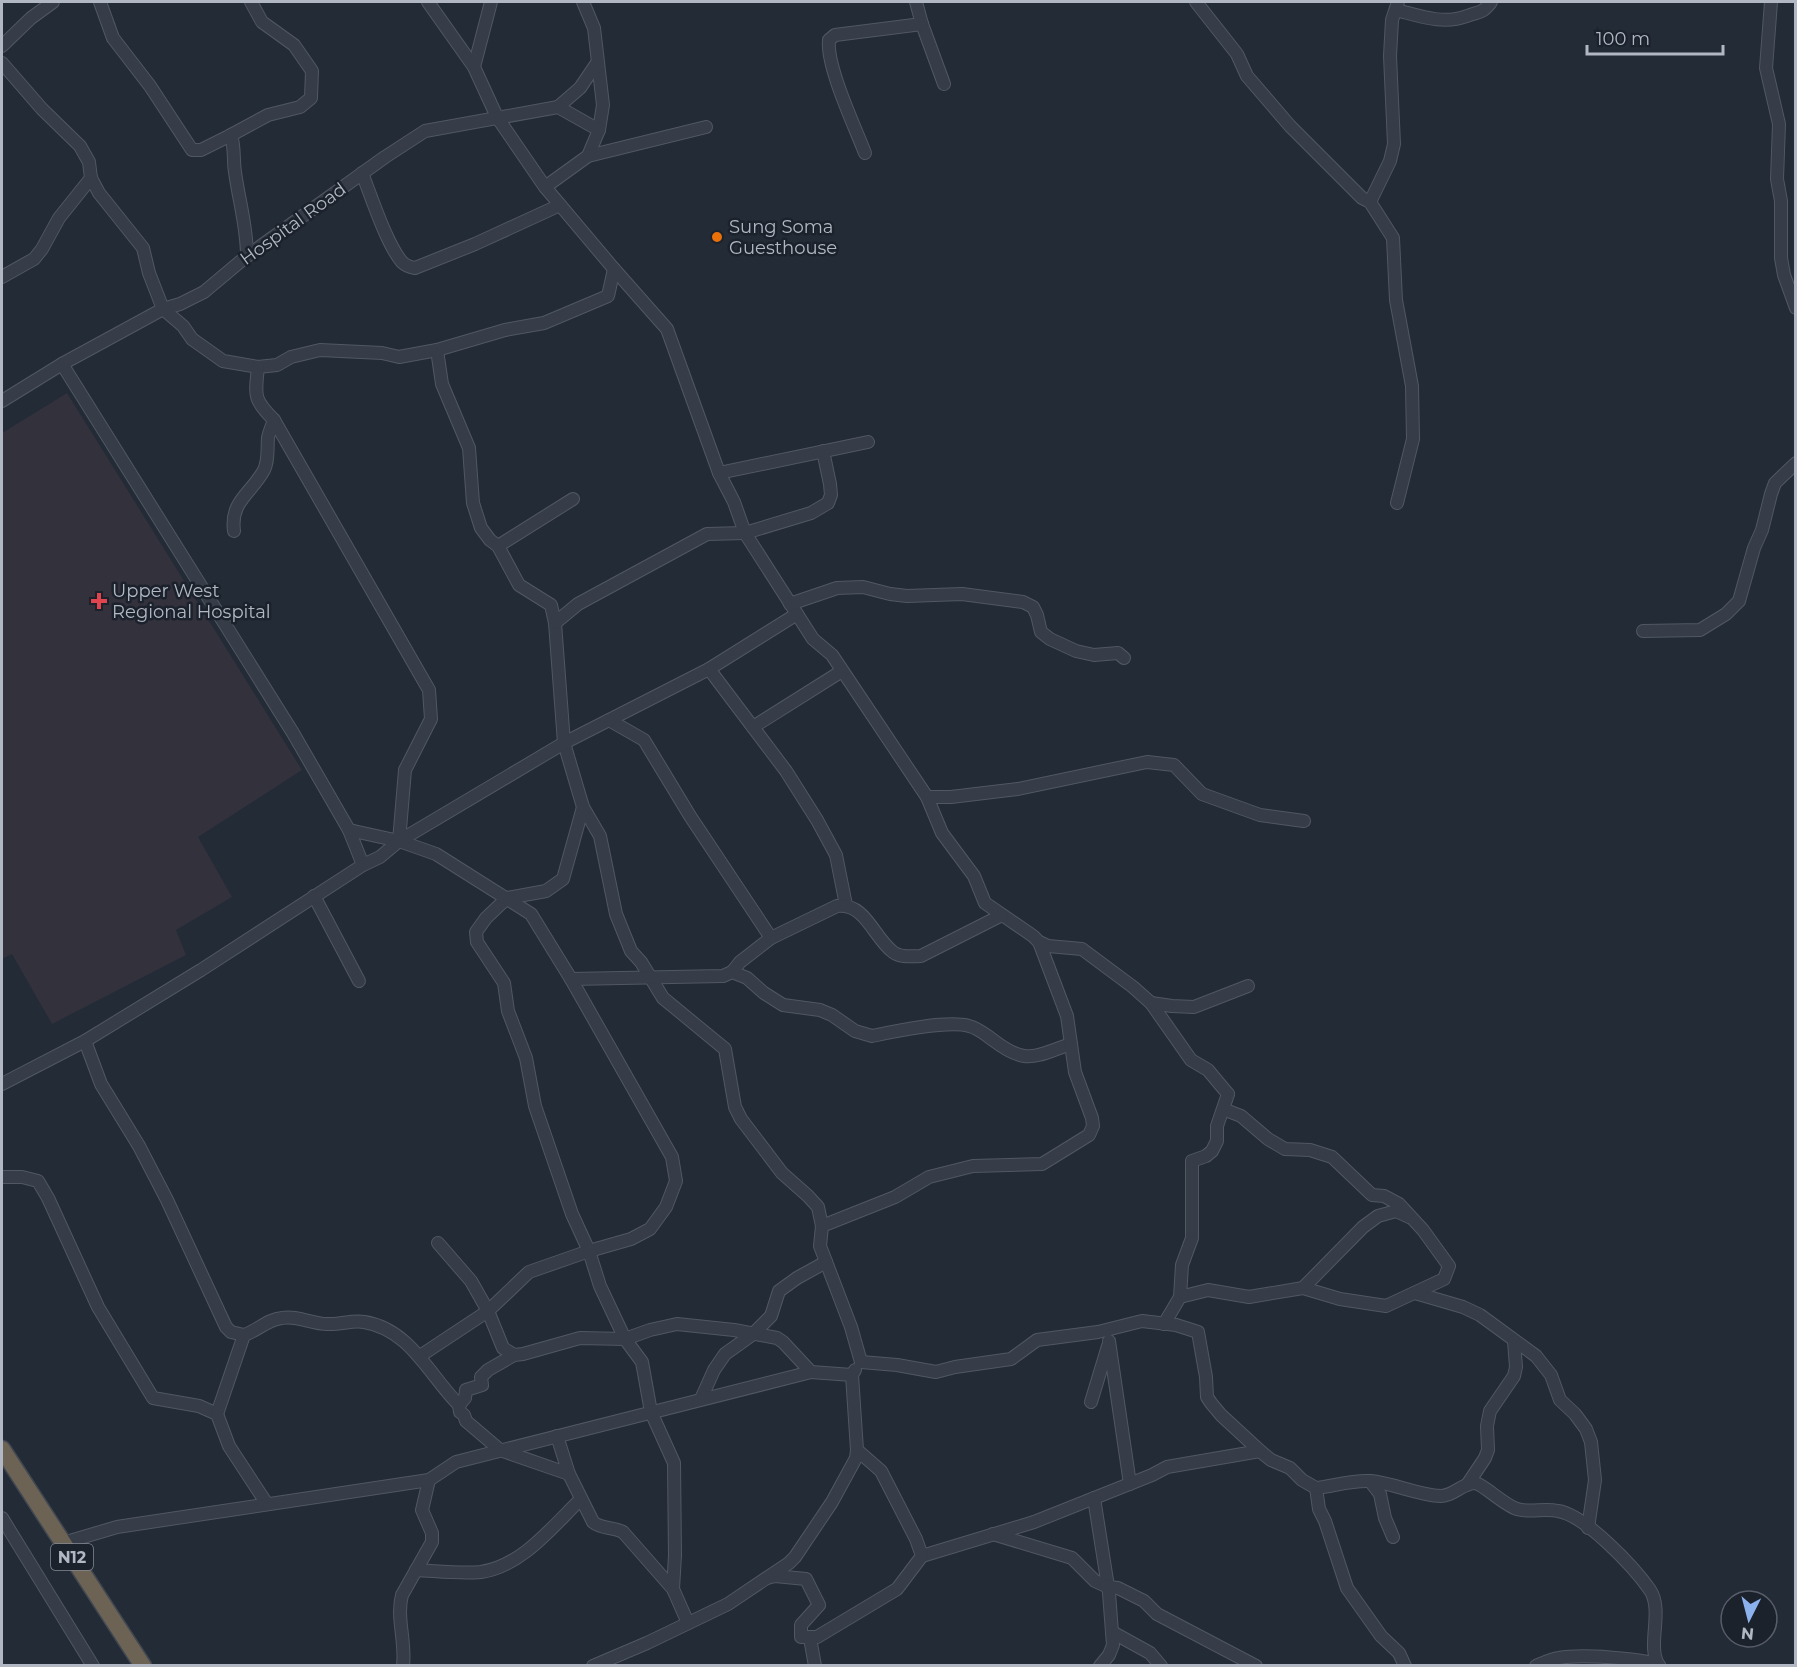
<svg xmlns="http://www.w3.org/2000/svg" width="1797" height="1667" font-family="Montserrat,sans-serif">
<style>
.medical{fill:#32313c}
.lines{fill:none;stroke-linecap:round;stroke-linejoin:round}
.minor-casing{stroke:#515862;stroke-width:14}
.highway-casing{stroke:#414852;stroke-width:19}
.minor{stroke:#363d48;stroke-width:12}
.highway{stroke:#6d6354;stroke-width:16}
.food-dot{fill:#e8710a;stroke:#1c222c;stroke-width:2}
.health-dot{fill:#e0444e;stroke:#1c222c;stroke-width:2}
.labels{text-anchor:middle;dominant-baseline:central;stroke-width:5;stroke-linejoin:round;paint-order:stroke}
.shield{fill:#1c222c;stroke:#848b96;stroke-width:1.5}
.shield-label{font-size:16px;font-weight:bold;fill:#b1b8c4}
.street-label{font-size:18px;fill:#b1b8c4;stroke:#1c222c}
.poi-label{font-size:18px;fill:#b1b8c4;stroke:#1c222c;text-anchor:start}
</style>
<rect width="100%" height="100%" fill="#232b37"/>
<path class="medical" d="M67,393L302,770L198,837L232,897L176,930L186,955L52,1024L12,954L2,959V433Z"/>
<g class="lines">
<defs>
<g id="minor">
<path d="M100,2L113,38L150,86L192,150H201L231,135"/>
<path d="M428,2L474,67L497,117L545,187"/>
<path d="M583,2L594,28L603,105L599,130L588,156L545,187L614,269L667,329L719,473L734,502L745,533L813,639L832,655L927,797L942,833L974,876L985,903L1033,936L1039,942L1048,946L1082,949L1133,987L1151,1003L1191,1060L1208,1070L1228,1094"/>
<path d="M916,2L922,24L944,84"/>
<path d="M1196,2L1237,54L1247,76L1290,126L1362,198L1370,202L1393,238L1396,300L1412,386L1413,439L1397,503"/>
<path d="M1771,2L1766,68L1779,124L1777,179L1781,201V258L1784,275L1796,308"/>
<path d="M1396,10C1420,16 1443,25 1467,16C1480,11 1482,14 1491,2"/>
<path d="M2,46L31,18L53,2"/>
<path d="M2,63L42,109L80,146L89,162L91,178L99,193L143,248L149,273L163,309L183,326L192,339L223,361L258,367L277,365L291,357L320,350L382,353L399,357L437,350L442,384L469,448L473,503L481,528L490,540L498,546L519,585L551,605L555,623L564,743L583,807L600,836L616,914L631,951L641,962L663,998L725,1049L735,1107L741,1119L782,1173L808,1196L818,1207L822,1226L820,1246L851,1327L861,1362"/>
<path d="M474,67L491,2"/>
<path d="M558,107L580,88L597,63"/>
<path d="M865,153C855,127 826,66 829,40L835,35L922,24"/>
<path d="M588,156L706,127"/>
<path d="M362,173C371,196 387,245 402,262C406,266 409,267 415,268L475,244L560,205"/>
<path d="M1370,202L1390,161L1394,144L1390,56L1392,20L1398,2"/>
<path d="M247,256C247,227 239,201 235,172C233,160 235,147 231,135L268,115L300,107L311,98L312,71L294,45L262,22L251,2"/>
<path d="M2,277L34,259L42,249L59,218L91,178"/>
<path d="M437,350L505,330L544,323L608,296L614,269"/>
<path d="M62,364L293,733L349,830L363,865"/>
<path d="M258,367C255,396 253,399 274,420L429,690L431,719L405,770L399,841"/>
<path d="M2,401L62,364L163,309L180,304L204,292L247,256L385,157L425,131L558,107L599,130"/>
<path d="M719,473L868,442"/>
<path d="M234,531C230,501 251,494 264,470C269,460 267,449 268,438C269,432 272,426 274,420"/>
<path d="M498,546L573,499"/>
<path d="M790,604L837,588L863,587L890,594L907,596L962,594L1023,602L1033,607L1037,615L1041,632L1050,639L1076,651L1094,655L1118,653L1124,658"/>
<path d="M555,623L578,604L707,534L745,533L811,513L828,503L831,495L830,484L823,451"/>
<path d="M1643,631L1700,630L1726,614L1739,601L1754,548L1762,530L1771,494L1775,483L1796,463"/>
<path d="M709,669L786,771L817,820L836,855L846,905"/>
<path d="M609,720L644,740L690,816L771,938"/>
<path d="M753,727L842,671"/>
<path d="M927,797H951L1018,789L1147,762L1174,765L1202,794L1260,815L1304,821"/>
<path d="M583,807L563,879L546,891L507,898L486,918L476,932L477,942L504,983L508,1011L526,1058L535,1106L572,1214L589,1251L600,1286L625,1339L642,1362L651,1412L674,1463L675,1555L673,1589"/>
<path d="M349,830L399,841L436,854L531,914L571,979L672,1157L676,1181L666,1207L650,1229L631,1239L589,1251L529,1272L488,1311L420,1356"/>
<path d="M314,896L359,981"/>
<path d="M732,972L747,978L764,993L783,1005L820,1010L832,1015L855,1031L872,1036C896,1031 947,1020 969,1026C978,1028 986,1035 993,1040C1027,1066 1034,1056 1071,1044"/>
<path d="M571,979L723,976L732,972L740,962L771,938L837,906C866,903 873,937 893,952C900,958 913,956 921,956L1002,915"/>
<path d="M1151,1003L1172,1006L1194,1007L1248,986"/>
<path d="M85,1041L101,1084L139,1146L167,1200L226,1327L231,1332L244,1335"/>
<path d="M2,1084L85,1041L201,970L363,865L380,857L399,841L564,743L709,669L797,614"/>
<path d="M2,1177H22L38,1181L48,1198L98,1307L153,1398L199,1406L217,1414L229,1446L267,1504"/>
<path d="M822,1226L895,1197L929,1177L973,1166L1042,1164L1089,1135L1093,1126L1092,1118L1075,1072L1067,1016L1039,942"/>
<path d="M438,1243L471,1281L488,1311L503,1348L514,1355L523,1354L580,1338L625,1339L650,1330L677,1324L734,1330L777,1338L783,1342L811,1372"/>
<path d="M1303,1288L1363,1227L1378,1216L1396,1211L1409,1217"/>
<path d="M1415,1293L1463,1307L1480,1315L1536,1356L1551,1375L1560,1400L1575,1414L1586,1429L1591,1442L1595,1480L1588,1528"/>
<path d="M1164,1324L1180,1297L1182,1265L1192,1238V1161L1206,1156L1212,1151L1217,1141V1126L1228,1094L1223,1109L1241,1116L1268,1139L1285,1149L1310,1150L1332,1157L1372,1195L1384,1196L1399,1204L1423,1230L1449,1266L1444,1279L1386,1306L1340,1299L1303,1288L1249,1297L1208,1290L1180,1297"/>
<path d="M1109,1341L1130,1484"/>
<path d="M514,1355L488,1370L481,1377L482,1385L466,1390L465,1398L459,1405L460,1412L464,1415L466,1421L500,1450L569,1474"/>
<path d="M861,1362L897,1365L936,1372L955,1367L1011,1359L1037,1340L1098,1332L1142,1321L1176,1325L1198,1332L1206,1377L1207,1397L1211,1403L1221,1415L1260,1451L1271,1460L1290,1468L1302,1480L1316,1488L1319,1509L1325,1521L1347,1588L1381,1636L1399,1653L1405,1666"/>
<path d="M701,1399L714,1370L725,1354L753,1334L771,1316L779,1291L797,1278L826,1262"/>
<path d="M1091,1402L1108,1346"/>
<path d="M217,1414L244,1335C257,1331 268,1319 282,1318C297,1315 312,1324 327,1324C340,1325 352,1320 364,1322C410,1329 429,1375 459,1405"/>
<path d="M557,1436L569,1474L593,1522C601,1529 613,1527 623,1532L673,1589L688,1623"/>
<path d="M1370,1481L1380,1494L1385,1518L1393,1537"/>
<path d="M1467,1485L1485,1458L1488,1450L1487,1426L1490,1411L1514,1376L1516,1367L1514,1341"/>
<path d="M1316,1488C1334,1486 1351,1480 1370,1481C1394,1483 1417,1495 1441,1496C1454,1496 1462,1483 1475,1483C1483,1484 1504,1505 1517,1509C1530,1513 1544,1508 1558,1511C1585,1515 1634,1567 1650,1590C1664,1611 1646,1646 1659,1666"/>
<path d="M1094,1498L1109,1593L1113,1645L1109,1655L1100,1666"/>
<path d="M2,1518L93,1666"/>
<path d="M993,1534L1072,1558L1095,1581L1108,1587L1118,1588L1144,1601L1157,1614L1256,1666"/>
<path d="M63,1543L117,1527L429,1480L456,1462L811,1372L852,1375"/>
<path d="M922,1556L1034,1522L1152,1475L1167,1467L1260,1451"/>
<path d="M416,1570C437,1571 460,1574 481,1572C522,1566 552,1527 580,1500"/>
<path d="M767,1578L775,1576L806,1579L819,1605L801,1625V1637H817L897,1589L922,1556L916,1539L881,1471L857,1450"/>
<path d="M1112,1632L1150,1653L1161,1666"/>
<path d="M810,1638L815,1666"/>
<path d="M403,1666C406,1641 396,1618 402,1595L432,1542V1533L422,1510L429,1480"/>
<path d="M593,1666L647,1643L728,1604L789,1563L795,1557L832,1502L856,1458L857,1450L852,1375L855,1370"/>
<path d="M1536,1666C1543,1663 1551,1659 1559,1658C1580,1654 1640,1658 1659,1665"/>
</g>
<path id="highway" d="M2,1449L143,1666"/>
</defs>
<use href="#minor" class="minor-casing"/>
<use href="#highway" class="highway-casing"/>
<use href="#minor" class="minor"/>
<use href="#highway" class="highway"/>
</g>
<circle class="food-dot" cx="717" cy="237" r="6"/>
<path class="health-dot" d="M96 592h6v6h6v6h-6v6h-6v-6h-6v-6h6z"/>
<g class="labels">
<rect class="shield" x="51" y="1544" width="42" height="26" rx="4.5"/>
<g class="shield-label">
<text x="72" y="1557">N12</text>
</g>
<g class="street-label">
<text transform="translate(293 224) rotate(-36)">Hospital Road</text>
</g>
<g class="poi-label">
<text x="729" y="227">Sung Soma<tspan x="729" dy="21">Guesthouse</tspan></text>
<text x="112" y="591">Upper West<tspan x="112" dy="21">Regional Hospital</tspan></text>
</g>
</g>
<rect width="1797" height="1667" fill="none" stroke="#b1b8c4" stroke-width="6"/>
<g transform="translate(1749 1619) rotate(186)"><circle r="28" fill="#1c222c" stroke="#585e69" stroke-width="1.5"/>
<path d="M0-4.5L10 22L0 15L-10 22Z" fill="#8cb2ee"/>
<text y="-9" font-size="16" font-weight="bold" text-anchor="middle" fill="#b1b8c4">N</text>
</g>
<path d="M1587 45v9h136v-9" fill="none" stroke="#b1b8c4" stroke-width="3"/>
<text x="1596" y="45" font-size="18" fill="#b1b8c4" stroke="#1c222c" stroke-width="4.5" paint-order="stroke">100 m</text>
</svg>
